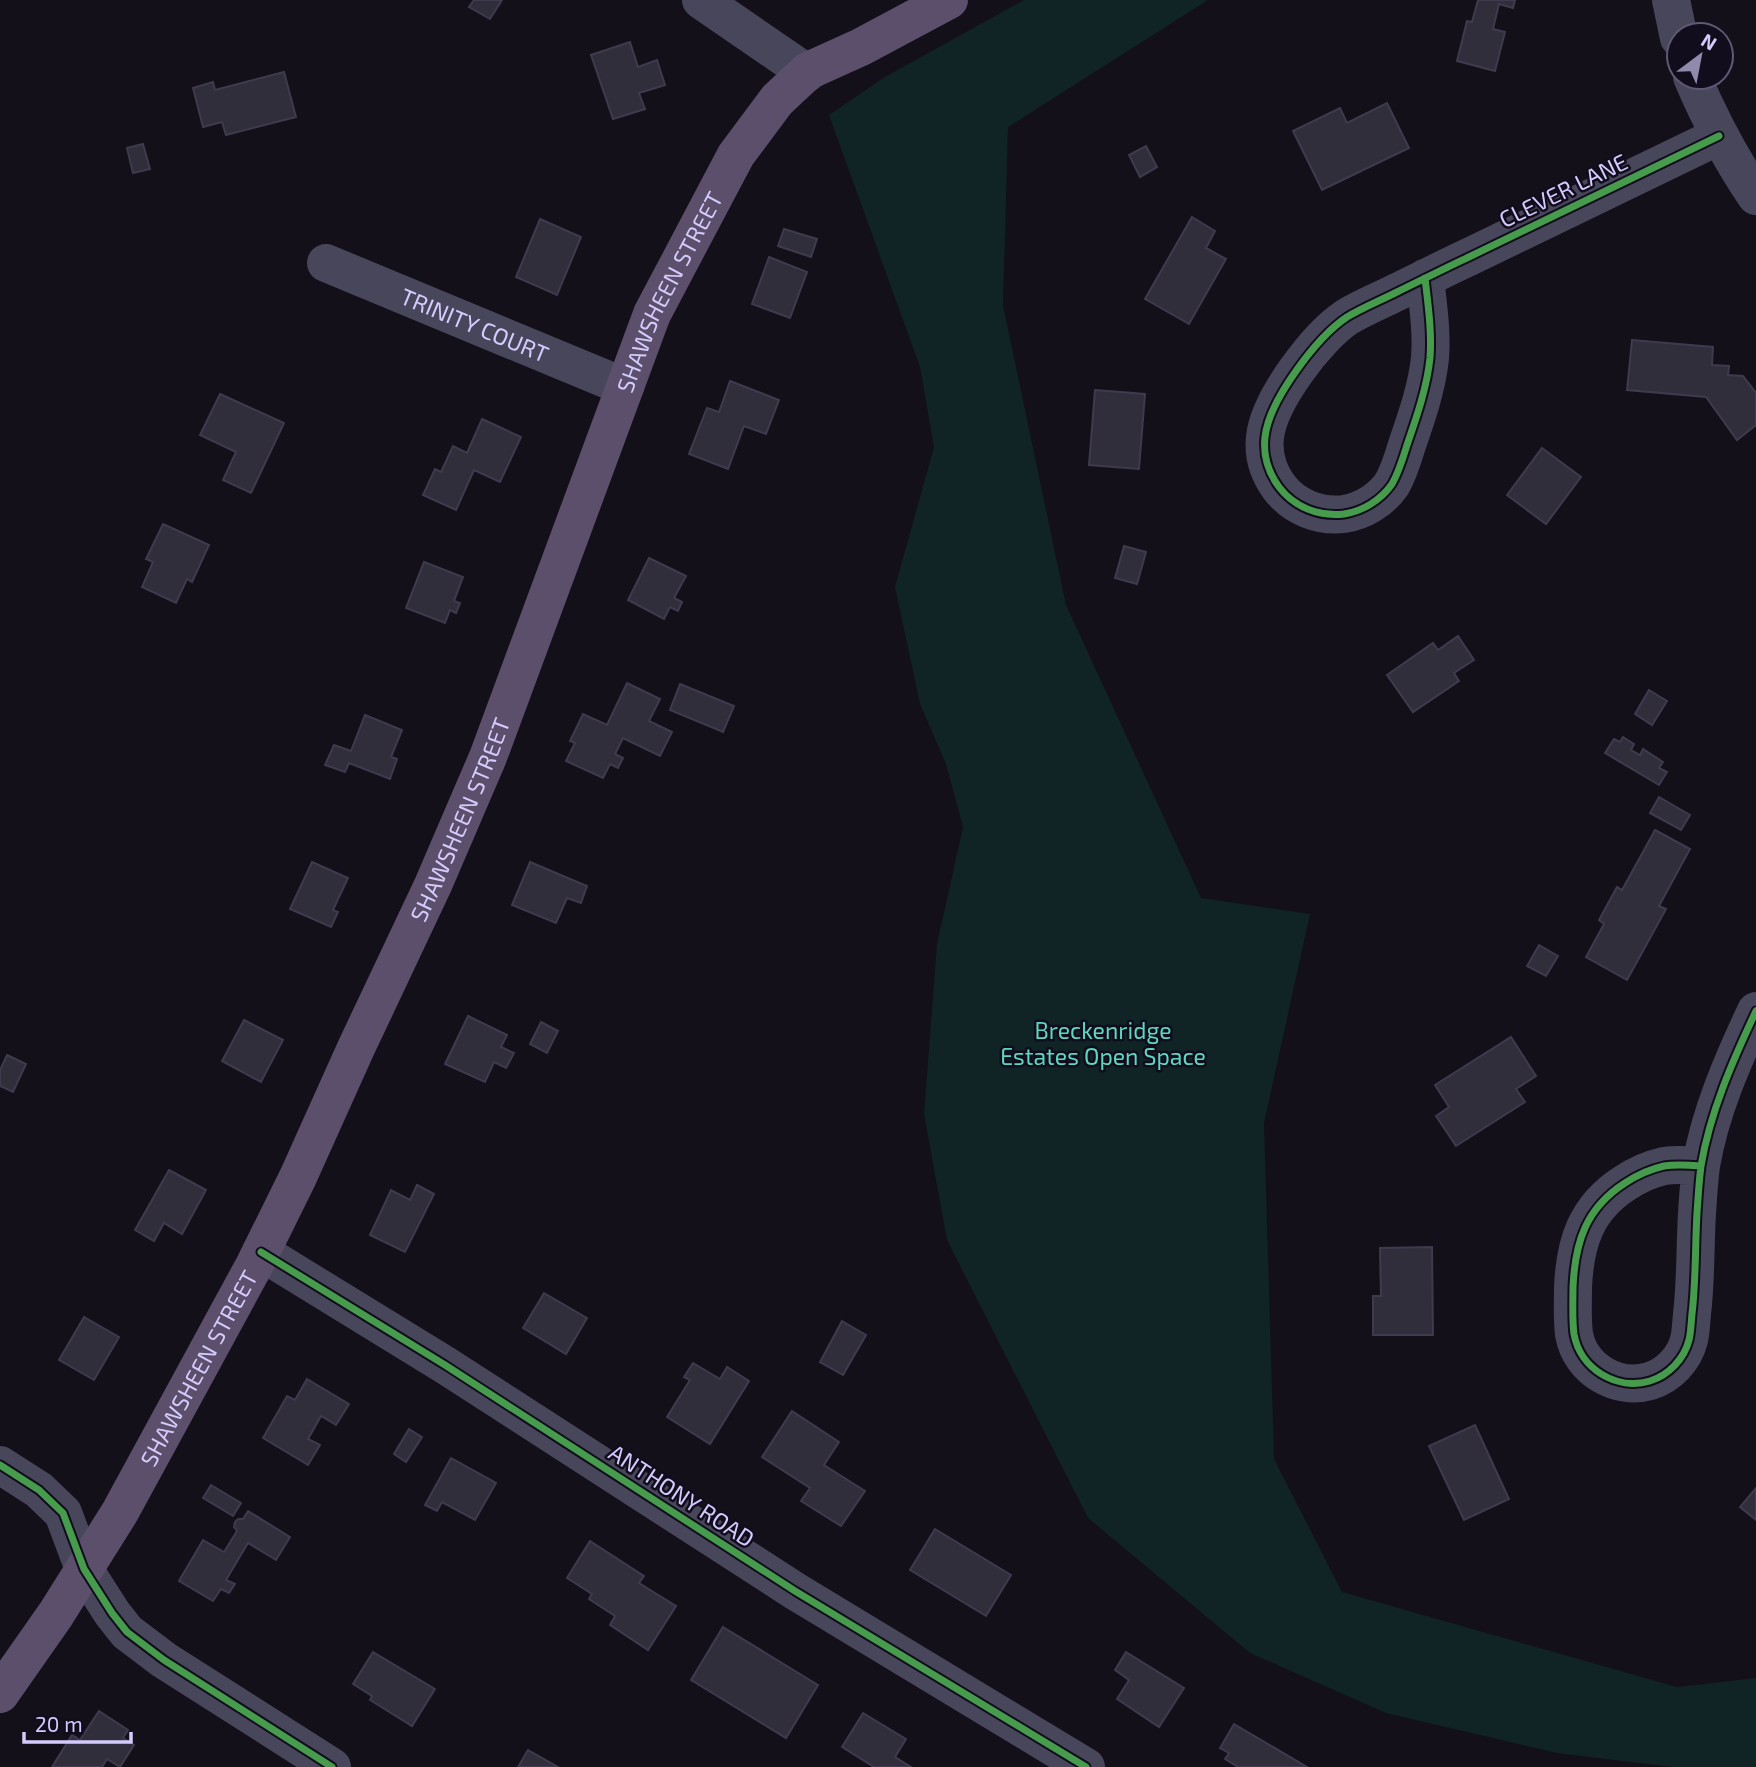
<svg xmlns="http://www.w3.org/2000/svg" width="1756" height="1767" font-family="'Exo 2',sans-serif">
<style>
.green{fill:#102325}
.building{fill:#312e3c;stroke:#3f3a4d;stroke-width:2}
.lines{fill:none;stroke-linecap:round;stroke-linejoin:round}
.minor{stroke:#48465a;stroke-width:38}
.major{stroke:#5c4f6c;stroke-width:38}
.cycleway-casing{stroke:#110d1d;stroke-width:11}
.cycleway{stroke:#469c4c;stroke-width:7}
.labels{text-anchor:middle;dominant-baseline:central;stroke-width:5;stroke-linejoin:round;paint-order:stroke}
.street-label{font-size:23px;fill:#d4cbfc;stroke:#110d1d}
.park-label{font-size:23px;fill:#5cd7c0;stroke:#110d1d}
</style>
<rect width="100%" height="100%" fill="#13101a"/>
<path class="green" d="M1024,0H1208L1008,127L1003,305L1066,605L1201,898L1310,914L1264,1123L1274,1459L1342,1592L1677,1687L1756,1678V1767H1672L1557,1753L1386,1713L1250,1653L1088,1518L947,1240L924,1114L937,944L963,827L946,764L920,704L895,587L934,447L920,367L829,115L885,77Z"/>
<g class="building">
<path d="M474,0H502L490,19L469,7Z"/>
<path d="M1478,0H1515L1513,8L1499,4L1493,29L1505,32L1495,71L1457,61L1467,21L1472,22Z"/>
<path d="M630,42L638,67L657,60L665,85L639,93L645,109L613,119L591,55Z"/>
<path d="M284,72L296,117L226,135L222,122L203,127L193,88L213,82L215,90Z"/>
<path d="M1387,103L1409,148L1322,190L1293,131L1340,108L1347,123Z"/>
<path d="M143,144L150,169L133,173L127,148Z"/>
<path d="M1146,146L1157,167L1140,177L1129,155Z"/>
<path d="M1192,217L1215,231L1206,248L1226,259L1189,324L1145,299Z"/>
<path d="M540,219L581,237L557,295L516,277Z"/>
<path d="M784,229L817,239L811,257L778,246Z"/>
<path d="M769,257L807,272L790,318L752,304Z"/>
<path d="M1632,340L1713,347L1712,365L1729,366L1728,375L1743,376L1756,393V425L1737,440L1706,397L1627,390Z"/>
<path d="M730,381L779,400L766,434L744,426L728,469L689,454L707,408L719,412Z"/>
<path d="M1095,390L1145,394L1139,469L1089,465Z"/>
<path d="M220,394L284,423L251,493L223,480L236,452L200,435Z"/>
<path d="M482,419L521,437L500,482L474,470L456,510L423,495L435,469L441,472L453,446L467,453Z"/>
<path d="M1542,448L1581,477L1546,524L1507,495Z"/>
<path d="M163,524L209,545L192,582L187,579L176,603L142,587L153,562L146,559Z"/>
<path d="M1124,546L1146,552L1137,584L1115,578Z"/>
<path d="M649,558L686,576L674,598L682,602L678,611L670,607L664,619L628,600Z"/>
<path d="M424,562L463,577L454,601L460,603L456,613L450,610L445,623L406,608Z"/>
<path d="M1458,636L1474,660L1454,673L1459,681L1413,712L1387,675L1433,643L1438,650Z"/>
<path d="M627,683L660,699L649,721L672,732L660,756L623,738L615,754L623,758L618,768L610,764L603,778L566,761L575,743L570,741L583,714L607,725Z"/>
<path d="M680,684L734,706L723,732L670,710Z"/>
<path d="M1649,690L1667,701L1652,725L1635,714Z"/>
<path d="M365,715L402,730L391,757L397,759L390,779L349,763L345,772L325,765L334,745L351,751Z"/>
<path d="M1623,737L1634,744L1631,750L1640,755L1643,749L1663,762L1659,768L1667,772L1659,785L1605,753L1614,739L1620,742Z"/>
<path d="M1659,797L1690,815L1681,830L1650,813Z"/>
<path d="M1655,830L1690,849L1659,906L1666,909L1627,980L1586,957L1604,924L1599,920L1617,887L1622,890Z"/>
<path d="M312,862L348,878L333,910L338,912L331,927L290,909Z"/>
<path d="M530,862L587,886L581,903L567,898L556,923L512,905Z"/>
<path d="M1539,945L1558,956L1546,976L1527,966Z"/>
<path d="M468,1016L507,1035L501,1047L514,1053L506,1068L494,1062L485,1082L445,1064Z"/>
<path d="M244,1020L283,1040L261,1082L222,1061Z"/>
<path d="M541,1022L558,1031L547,1053L530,1044Z"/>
<path d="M1511,1037L1536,1076L1516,1089L1525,1102L1456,1146L1436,1116L1449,1107L1435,1085Z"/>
<path d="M7,1055L26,1064L13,1092L0,1086V1070Z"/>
<path d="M169,1170L206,1190L182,1234L164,1223L154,1241L135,1230Z"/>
<path d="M417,1185L434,1194L405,1252L370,1235L391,1190L410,1200Z"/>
<path d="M1432,1247L1433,1335H1373V1296H1381L1380,1248Z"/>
<path d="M544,1293L587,1318L566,1354L523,1328Z"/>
<path d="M84,1317L119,1337L94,1380L59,1360Z"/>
<path d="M842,1321L866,1335L843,1375L820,1362Z"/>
<path d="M693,1363L720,1379L727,1367L749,1381L710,1444L667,1417L690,1380L684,1377Z"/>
<path d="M307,1379L349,1404L336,1425L321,1416L308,1439L320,1445L308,1465L263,1438L287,1396L295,1400Z"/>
<path d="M792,1411L839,1442L824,1465L865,1491L841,1526L801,1501L810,1488L762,1457Z"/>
<path d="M1475,1425L1509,1499L1464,1520L1429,1446Z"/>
<path d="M409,1429L422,1437L406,1462L394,1454Z"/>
<path d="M451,1458L496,1483L475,1520L442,1502L437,1511L425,1505Z"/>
<path d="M211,1485L241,1503L233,1516L203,1498Z"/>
<path d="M1756,1488V1520L1740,1507Z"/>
<path d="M248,1511L290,1537L276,1560L248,1543L226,1580L235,1584L229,1593L221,1589L213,1601L179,1581L203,1540L224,1552L237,1531L234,1527L235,1522L238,1519H243Z"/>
<path d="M935,1529L1011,1575L986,1616L910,1570Z"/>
<path d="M590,1541L644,1576L639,1583L676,1606L648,1650L610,1625L615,1616L589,1599L592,1594L567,1578Z"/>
<path d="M723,1627L818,1685L786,1738L691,1680Z"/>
<path d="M373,1652L435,1689L412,1726L370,1700L372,1696L353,1684Z"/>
<path d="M1126,1652L1184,1688L1159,1727L1117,1699L1129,1680L1115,1670Z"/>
<path d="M99,1711L128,1730L123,1738L134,1745L120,1767L107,1759L102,1767H52L72,1735L80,1740Z"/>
<path d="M863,1713L906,1739L895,1757L911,1767H874L842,1747Z"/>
<path d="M1234,1724L1307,1767H1238L1225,1759L1229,1753L1220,1748Z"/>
<path d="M528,1750L558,1767H518Z"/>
</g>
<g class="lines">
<g class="minor">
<path d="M701,0L807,73"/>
<path d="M1671,0L1679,38"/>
<path d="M1692,77C1710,119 1730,158 1756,196"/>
<path id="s1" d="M326,263L625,387"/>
<path d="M1425,278C1428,305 1432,331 1430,358C1427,387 1417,416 1407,445C1403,458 1399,472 1392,484C1381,500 1363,511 1344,514C1319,517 1294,507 1279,487C1268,472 1263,455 1265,437C1269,400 1317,337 1347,317C1362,308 1379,301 1395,293C1420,281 1445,268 1471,256C1553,216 1636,176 1719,136"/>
<path d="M1701,1166C1689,1165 1676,1164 1664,1166C1651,1169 1637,1175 1625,1183C1586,1208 1575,1242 1573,1287C1573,1302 1572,1319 1574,1334C1580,1369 1617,1391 1650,1381C1669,1375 1684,1359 1689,1340C1691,1332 1691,1323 1692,1314C1696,1281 1695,1247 1697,1213C1698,1198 1699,1181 1701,1166C1710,1112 1733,1060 1756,1011"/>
<path d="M261,1252L445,1365L795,1591L1086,1767"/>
<path d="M0,1465L39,1490L63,1513L84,1569L112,1613L127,1632L164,1660L332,1767"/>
</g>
<path class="major" id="s2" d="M0,1694L56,1614L120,1512L255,1264L298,1177L356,1048L433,885L488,757L652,314L736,155L777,100L808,71L861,47L949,0"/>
<defs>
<g id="cycleway">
<path d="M1425,278C1428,305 1432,331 1430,358C1427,387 1417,416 1407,445C1403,458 1399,472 1392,484C1381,500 1363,511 1344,514C1319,517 1294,507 1279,487C1268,472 1263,455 1265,437C1269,400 1317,337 1347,317C1362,308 1379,301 1395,293C1420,281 1445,268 1471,256C1553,216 1636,176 1719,136"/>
<path d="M1701,1166C1689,1165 1676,1164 1664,1166C1651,1169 1637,1175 1625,1183C1586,1208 1575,1242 1573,1287C1573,1302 1572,1319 1574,1334C1580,1369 1617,1391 1650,1381C1669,1375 1684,1359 1689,1340C1691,1332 1691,1323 1692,1314C1696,1281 1695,1247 1697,1213C1698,1198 1699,1181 1701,1166C1710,1112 1733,1060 1756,1011"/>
<path d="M261,1252L445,1365L795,1591L1086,1767"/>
<path d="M0,1465L39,1490L63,1513L84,1569L112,1613L127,1632L164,1660L332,1767"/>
</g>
</defs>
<use href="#cycleway" class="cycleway-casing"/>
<use href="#cycleway" class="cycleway"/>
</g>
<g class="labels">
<g class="street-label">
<text transform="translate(1563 190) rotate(-26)">CLEVER LANE</text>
<text stroke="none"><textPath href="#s2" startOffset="1558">SHAWSHEEN STREET</textPath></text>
<text stroke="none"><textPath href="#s1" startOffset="161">TRINITY COURT</textPath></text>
<text stroke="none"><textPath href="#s2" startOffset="990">SHAWSHEEN STREET</textPath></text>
<text stroke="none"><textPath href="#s2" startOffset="382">SHAWSHEEN STREET</textPath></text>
<text transform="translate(682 1495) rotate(33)">ANTHONY ROAD</text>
</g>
<g class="park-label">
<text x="1103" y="1030">Breckenridge<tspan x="1103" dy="26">Estates Open Space</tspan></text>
</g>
</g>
<g transform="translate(1700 56) rotate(32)"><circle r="33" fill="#110d1d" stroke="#5f5976" stroke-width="2"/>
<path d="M0-5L12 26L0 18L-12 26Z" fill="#908aad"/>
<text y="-10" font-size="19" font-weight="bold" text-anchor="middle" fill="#d4cbfc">N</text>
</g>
<path d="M24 1732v10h107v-10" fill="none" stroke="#d4cbfc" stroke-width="3.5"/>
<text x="35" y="1732" font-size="21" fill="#d4cbfc" stroke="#110d1d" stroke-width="5" paint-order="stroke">20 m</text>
</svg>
